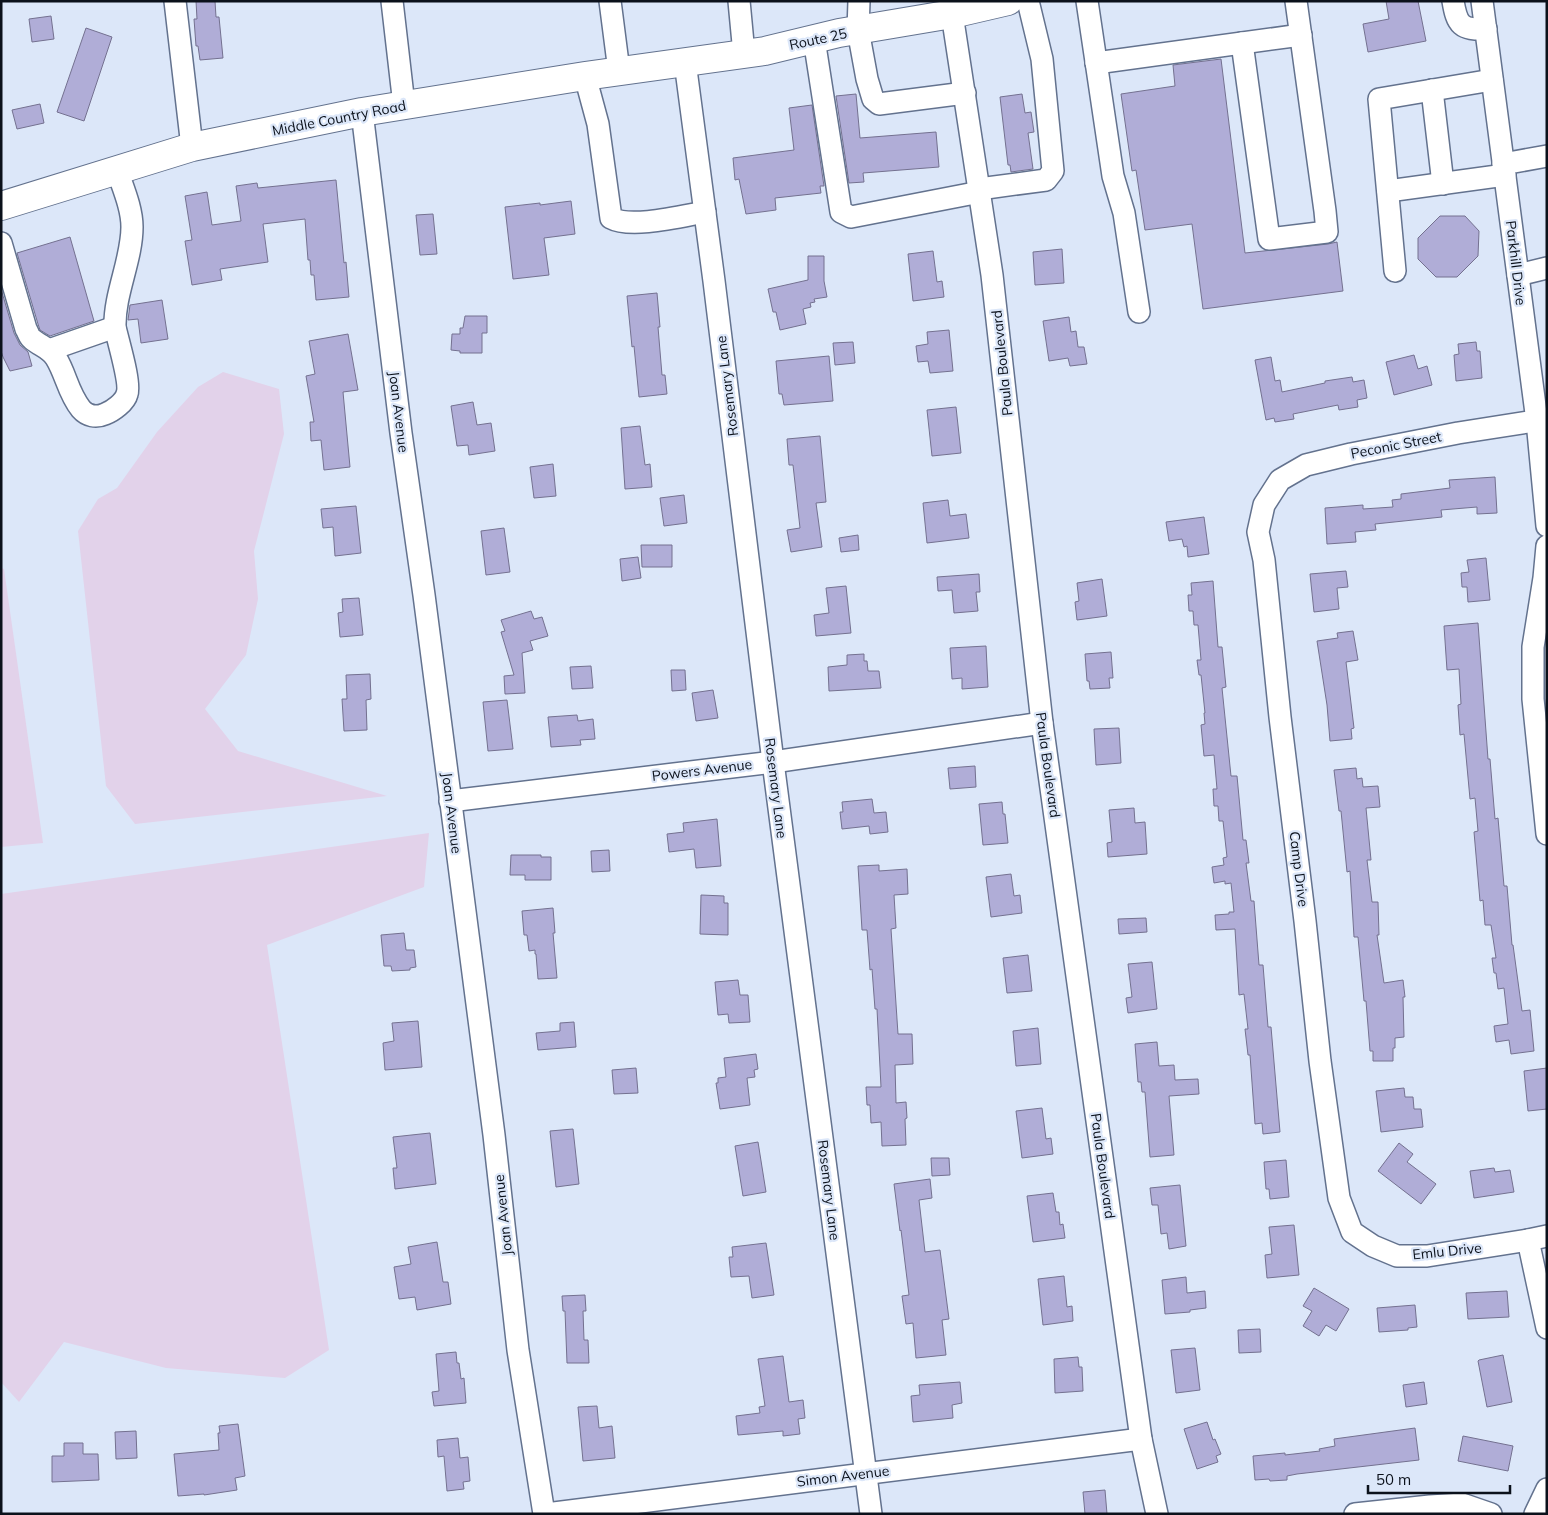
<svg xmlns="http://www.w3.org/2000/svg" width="1548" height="1515" font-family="Mulish,sans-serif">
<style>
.green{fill:#e2d2ea}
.building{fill:#b0add7;stroke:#747190}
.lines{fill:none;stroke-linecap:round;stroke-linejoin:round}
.minor-casing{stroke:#63728e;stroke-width:24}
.major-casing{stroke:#63728e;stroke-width:30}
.minor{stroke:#fff;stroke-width:21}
.major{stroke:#fff;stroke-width:28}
.labels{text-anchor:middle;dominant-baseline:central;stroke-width:4.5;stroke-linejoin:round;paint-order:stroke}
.street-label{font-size:14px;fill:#0b111b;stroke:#dce7f9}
</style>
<rect width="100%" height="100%" fill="#dce7f9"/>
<g class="green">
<path d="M223,372L279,389L284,434L254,551L258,599L246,655L205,709L238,751L387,796L135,824L106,786L78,531L98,499L117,488L157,432L198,387Z"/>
<path d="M1,568L4,569L43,843L1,847Z"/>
<path d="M429,833L424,887L267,945L329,1350L285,1378L166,1368L64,1342L19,1402L1,1382V894Z"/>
</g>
<g class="building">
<path d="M196,1H215L216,17H219L223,58L200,60L198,46H196L194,19H197Z"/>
<path d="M1386,1H1418L1426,41L1368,52L1363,24L1389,19Z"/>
<path d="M51,16L54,39L32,42L29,19Z"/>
<path d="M86,28L112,37L84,121L57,112Z"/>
<path d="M1221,59L1245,253L1328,244L1337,242L1343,291L1203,309L1192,224L1145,230L1136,170L1132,171L1121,94L1175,86L1173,65Z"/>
<path d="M856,94L860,138L936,132L939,167L863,173L864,182L849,183L836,96Z"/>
<path d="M1022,94L1025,113L1031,112L1034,132L1028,133L1033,169L1011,172L1010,165H1008L1000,97Z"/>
<path d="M40,104L44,123L17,129L12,110Z"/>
<path d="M812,105L824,186H820L821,193L775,198L776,210L746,214L739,179L735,180L733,158L794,150L789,108Z"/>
<path d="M336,180L344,263L346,262L349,297L316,300L314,275H311L310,260H308L305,219L263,224L268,262L220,269L222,280L192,285L185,241L192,240L185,196L207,192L212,225L241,221L236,186L257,183L258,188Z"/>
<path d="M571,201L575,234L544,238L549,275L513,279L505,207L540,203V205Z"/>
<path d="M433,214L437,254L420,255L416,215Z"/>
<path d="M1440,216H1465L1479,231L1478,256L1457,277H1436L1418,259V238Z"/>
<path d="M70,237L94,321L50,336L40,330L38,324L17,253Z"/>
<path d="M1062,249L1064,283L1035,285L1033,252Z"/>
<path d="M933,251L937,282L942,281L944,297L913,301L908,254Z"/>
<path d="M808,256H824V281L827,297L814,299L815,302L810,303L811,307L803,309L806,324L780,330L776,312H773L768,289L808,280Z"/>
<path d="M1,289L14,333L20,345L28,352L32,366L10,371L3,357L1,351Z"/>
<path d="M657,293L660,327H658L662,375H665L667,394L639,397L634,346L632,347L627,296Z"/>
<path d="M162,300L168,339L141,343L138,319L128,320L130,305Z"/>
<path d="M465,316H487V333H482V353H460V351L451,350L452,334H460V328H463Z"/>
<path d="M1069,317L1071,332L1076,331L1078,347H1084L1087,364L1070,366L1068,358L1049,361L1043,321Z"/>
<path d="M949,330L953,371L930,373L928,361L918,362L916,346L928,344L927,332Z"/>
<path d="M348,334L358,390L343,392L350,467L324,470L321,440L311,441L310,422H314L306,376L315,374L309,341Z"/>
<path d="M853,342L855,363L835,365L833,343Z"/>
<path d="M1476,342L1477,351H1480L1482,378L1456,381L1454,355L1459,354L1458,344Z"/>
<path d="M1414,355L1418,369L1427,366L1432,385L1394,395L1386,362Z"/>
<path d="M829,356L833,401L784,405L782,394H779L776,361Z"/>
<path d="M1271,357L1275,381L1280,380L1282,392L1325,383V381L1352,377L1353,382L1364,380L1367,398L1357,400L1358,407L1339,410L1338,405L1293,414L1294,419L1275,422L1274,418L1266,420L1255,360Z"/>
<path d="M473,402L477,425L491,423L495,451L469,455L468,445L457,446L451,406Z"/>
<path d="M956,407L961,453L932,456L927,410Z"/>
<path d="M640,426L645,465L650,464L652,487L625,489L621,428Z"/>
<path d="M820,436L826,502L816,503L822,547L791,552L787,530L800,528L793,465H789L787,439Z"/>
<path d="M553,464L556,496L534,498L530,467Z"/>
<path d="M1495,477L1497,513L1477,514V507L1441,510L1442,517L1375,524L1376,530L1355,532L1356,542L1327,544L1325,508L1363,505V509L1393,507L1392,500L1401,499V494L1450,488L1449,480Z"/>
<path d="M684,495L687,523L664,526L660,498Z"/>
<path d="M948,500L950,516L966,514L969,538L927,543L923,503Z"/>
<path d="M356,506L361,553L335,556L333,527L323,528L321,509Z"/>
<path d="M1204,517L1209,554L1188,557L1187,546L1184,547L1182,539L1169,541L1166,522Z"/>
<path d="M504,528L510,572L486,575L481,531Z"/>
<path d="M858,535L859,550L841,552L839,538Z"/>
<path d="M641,545H672V567H642Z"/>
<path d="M638,557L641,578L622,581L620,559Z"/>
<path d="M1486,558L1490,600L1468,602L1467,587H1462L1461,573L1469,572L1467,560Z"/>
<path d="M1346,571L1348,587L1337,588L1339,609L1314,612L1310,574Z"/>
<path d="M979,574L980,592H976L978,611L954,613L952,590L938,591L937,577Z"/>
<path d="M1102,579L1107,616L1077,620L1075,602L1079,601L1077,583Z"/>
<path d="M1213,581L1218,647H1222L1226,687L1222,688L1231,776H1237L1243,840H1246L1249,863H1246L1251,901H1254L1259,965H1263L1268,1027H1271L1280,1132L1263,1134L1262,1123L1255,1124L1250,1055H1248L1245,1029H1248L1244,994L1239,995L1235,929L1216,930L1215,915L1229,914V912H1234L1231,883L1225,884V881L1214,883L1212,867L1224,865L1223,858L1227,857L1223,821H1219L1218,806H1214L1213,789H1217L1214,755L1204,756L1201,725L1205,724L1204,713H1205L1201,675H1199L1197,660H1201L1198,625H1194L1193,611H1189L1188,595H1192L1191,583Z"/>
<path d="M846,586L851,633L816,636L814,615L829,613L826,588Z"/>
<path d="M359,598L363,635L340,637L338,613L343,612L342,599Z"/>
<path d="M531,611L534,619L542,617L548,636L530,641L533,650L522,653L525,693L505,694L504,676L514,675L501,632L505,631L501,620Z"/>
<path d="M1478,623L1488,759H1490L1495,819L1498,818L1504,886H1507L1512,945H1513L1522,1011L1530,1010L1534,1051L1511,1054L1509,1040L1496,1042L1494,1026L1508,1024L1504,988L1498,989L1496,973H1494L1492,958H1496L1491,925H1485L1483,900L1480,901L1474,832L1478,831L1475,798L1470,799L1464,734L1460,735L1458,705L1461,704L1459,669L1447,670L1444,626Z"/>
<path d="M1353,631L1358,660L1346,662L1354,728L1351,729L1352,739L1330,741L1327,705L1317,641L1338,638L1337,633Z"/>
<path d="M986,646L988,687L962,689V678L952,679L950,648Z"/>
<path d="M1111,652L1113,678H1109L1110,688L1090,689L1089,681H1087L1085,654Z"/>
<path d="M864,654V661H867L868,671H879L881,688L829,691L828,667L847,665V655Z"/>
<path d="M591,666L593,688L572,689L570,667Z"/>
<path d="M671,670H685L686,690L672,691Z"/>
<path d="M370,674L371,699L366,700L367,730L344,731L342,699H347L346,675Z"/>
<path d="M713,690L718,718L696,721L692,693Z"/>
<path d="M507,700L513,749L488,751L483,702Z"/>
<path d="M577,715L578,721L593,719L595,739L580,740L581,745L551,747L548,717Z"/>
<path d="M1119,728L1121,763L1096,765L1094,729Z"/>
<path d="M975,766L976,787L950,789L948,768Z"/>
<path d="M1356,768L1357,779L1362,778L1363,787L1378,786L1380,807L1366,808L1371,860H1367L1372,902H1378L1379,935H1377L1384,983L1403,980L1405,997H1403L1404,1037L1395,1038V1048H1393V1061H1373V1051H1370L1366,1001H1364L1358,937H1354L1350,871L1347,872L1341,811H1339L1334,770Z"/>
<path d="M872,799L874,813L886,812L888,832L870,834L869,826L842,829L840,812H843L842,802Z"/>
<path d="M1002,802L1003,814H1005L1008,843L983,845L979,804Z"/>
<path d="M1134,808L1135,823L1145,822L1147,854L1108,857L1107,843L1112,842L1109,810Z"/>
<path d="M717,819L721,866L696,868L694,849L669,852L667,834L684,832L683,823Z"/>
<path d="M609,850L610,871L592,872L591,851Z"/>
<path d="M511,855H541V857H551V880H525V875H510Z"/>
<path d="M879,865V871L907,869L908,894L894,895L896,928L891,929L898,1034H912L913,1064L895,1065L896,1103L906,1102L907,1118L905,1119L906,1145L882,1146L881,1122L871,1123L870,1105H867L866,1087H881L877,1009H875L872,969L870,970L867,930H862L858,866Z"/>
<path d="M1011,874L1014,896L1020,895L1022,913L991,917L986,877Z"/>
<path d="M701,895L724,896V903H728V935L700,934Z"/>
<path d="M553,908L555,933H553L557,978L538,979L536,954H535V950L529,951L527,935H524L522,911Z"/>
<path d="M1146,918L1147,932L1119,934L1118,919Z"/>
<path d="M404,933L406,950H414L416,967L410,968V970L392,971L391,966H384L381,935Z"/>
<path d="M1028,955L1032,991L1007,993L1003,958Z"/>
<path d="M1152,962L1157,1009L1128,1013L1126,998L1132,997L1128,964Z"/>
<path d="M738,980L740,995H748L750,1022L729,1023L728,1014L718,1015L715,982Z"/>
<path d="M418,1021L422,1067L385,1070L383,1043L394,1041L392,1023Z"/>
<path d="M574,1022L576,1047L538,1050L536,1033L560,1031V1023Z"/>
<path d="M1038,1028L1041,1064L1016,1066L1013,1031Z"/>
<path d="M1157,1042L1159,1066L1174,1065L1175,1080L1198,1079L1199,1094L1169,1096L1174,1155L1150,1157L1145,1092H1142L1141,1082H1138L1135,1044Z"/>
<path d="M756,1054L758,1069L754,1070L755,1077L747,1078L750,1105L720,1109L716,1083H718V1078L726,1077L724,1058Z"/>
<path d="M636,1068L638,1093L614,1094L612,1070Z"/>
<path d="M1547,1068V1109L1528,1111L1524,1071Z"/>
<path d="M1404,1088L1405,1097H1413L1414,1109H1421L1423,1127L1381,1132L1376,1091Z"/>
<path d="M1042,1108L1046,1139L1051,1138L1053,1154L1022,1158L1016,1111Z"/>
<path d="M573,1129L579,1184L556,1187L550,1131Z"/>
<path d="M430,1133L436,1184L395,1189L393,1168H397L393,1137Z"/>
<path d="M758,1142L766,1192L743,1196L735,1146Z"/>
<path d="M1399,1143L1413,1154L1407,1162L1436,1184L1421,1204L1378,1171Z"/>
<path d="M931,1158H949L950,1175L932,1176Z"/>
<path d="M1286,1160L1289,1197L1270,1199L1269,1189H1266L1264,1162Z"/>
<path d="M1494,1168L1495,1172L1510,1170L1514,1192L1474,1198L1470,1171Z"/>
<path d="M930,1179L932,1198L919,1200L925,1252L940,1250L949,1319L942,1320L946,1355L916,1358L913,1323L906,1324L902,1296L909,1295L901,1230L900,1231L894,1184Z"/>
<path d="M1180,1185L1186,1246L1169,1249L1167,1233L1161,1234L1158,1205H1152L1150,1188Z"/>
<path d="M1053,1193L1056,1212H1059L1060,1225L1063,1224L1065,1238L1033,1242L1027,1196Z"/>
<path d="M1294,1225L1299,1275L1267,1278L1265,1255L1272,1254L1269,1227Z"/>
<path d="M437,1242L443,1282H448L451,1304L417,1310L415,1297L399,1299L394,1267L411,1264L408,1247Z"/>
<path d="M766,1243L774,1295L752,1298L749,1276L731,1277L729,1257H733L732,1247Z"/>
<path d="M1064,1276L1067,1307L1072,1306L1073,1321L1043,1325L1038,1279Z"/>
<path d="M1186,1277L1187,1293L1205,1291L1206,1308L1190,1310V1312L1165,1314L1162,1280Z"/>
<path d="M1314,1288L1349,1309L1336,1331L1326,1325L1319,1336L1303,1326L1312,1311L1303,1306Z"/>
<path d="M1507,1291L1509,1317L1468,1319L1466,1293Z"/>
<path d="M585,1295L586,1311H583L584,1340H588L589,1363H567L565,1311H563L562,1296Z"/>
<path d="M1415,1305L1417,1327L1408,1328V1330L1379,1332L1377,1308Z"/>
<path d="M1260,1329L1261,1352L1239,1353L1238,1330Z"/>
<path d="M1195,1348L1200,1390L1176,1393L1171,1350Z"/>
<path d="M456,1352L457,1363H459L461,1379L464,1378L466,1403L434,1406L432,1392L439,1391L436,1354Z"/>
<path d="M1503,1355L1512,1402L1487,1407L1478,1361L1479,1360Z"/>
<path d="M783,1356L789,1402L803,1400L805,1418L798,1419L800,1434L783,1436V1431L738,1435L736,1416L760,1413L759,1407L765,1406L758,1359Z"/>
<path d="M1078,1357L1079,1367H1082L1083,1391L1055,1393L1054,1359Z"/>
<path d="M960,1382L962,1403L952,1405L953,1418L913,1422L911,1396L920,1395L919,1385Z"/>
<path d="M1424,1382L1427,1404L1406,1407L1403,1385Z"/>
<path d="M597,1406L599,1428L612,1426L615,1458L583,1461L578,1407Z"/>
<path d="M1207,1422L1213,1440L1215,1439L1221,1454L1216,1456L1218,1462L1197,1469L1184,1429Z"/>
<path d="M238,1424L245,1476L235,1478L237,1490L204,1495V1494L178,1496L174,1454L219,1450L218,1433H220L219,1426Z"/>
<path d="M1415,1428L1419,1460L1297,1474L1287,1476V1480L1270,1481L1269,1479L1255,1480L1253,1456L1285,1453V1455L1320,1451L1319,1449L1335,1446L1334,1439Z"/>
<path d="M136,1431L137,1458L116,1459L115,1432Z"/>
<path d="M1463,1436L1513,1446L1508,1471L1458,1461Z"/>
<path d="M458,1438L460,1458L468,1457L470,1481L463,1482L464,1489L447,1491L444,1456L438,1457L437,1440Z"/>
<path d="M64,1443H83V1454H98L99,1480L52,1482V1456H64Z"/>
<path d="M1105,1490L1107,1514H1085L1083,1492Z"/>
</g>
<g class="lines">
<defs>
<g id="minor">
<path d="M175,1L192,147"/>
<path d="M392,1L404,105"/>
<path d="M610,1L619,71"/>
<path d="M739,1L744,54"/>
<path d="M859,1L858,30L867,79L873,99L879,104L965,93"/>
<path d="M1087,1L1113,176L1124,213L1139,312"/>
<path d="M1453,1C1457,25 1461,30 1486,29"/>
<path d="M1482,1L1537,421L1547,526"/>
<path d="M952,14L992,275L1042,723L1141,1439L1157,1514"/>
<path d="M814,39L841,212L851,217L980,192"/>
<path d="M1242,43L1269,239L1327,232L1325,211L1296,1"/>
<path d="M685,62L714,281L773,762L871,1514"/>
<path d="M1096,63L1301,35"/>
<path d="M585,76L598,124L611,218C631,229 682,216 705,212"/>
<path d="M1432,90L1443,184"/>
<path d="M362,112L401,433L424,595L494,1135L518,1350L544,1514"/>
<path d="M1503,164L1547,156"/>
<path d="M979,189L1046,180L1053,171L1042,59L1028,1"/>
<path d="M1388,191L1505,175"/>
<path d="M1,243L26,329C28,332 29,337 32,339C40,346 50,348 56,358C66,374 68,393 81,409C87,416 96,418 105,414C113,411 125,402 127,394C131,383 118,341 115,327C114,294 132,260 132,227C132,208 123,188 117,170"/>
<path d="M1395,271L1379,99L1492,80"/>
<path d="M1518,275L1547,268"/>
<path d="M49,350L115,327"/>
<path d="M1547,419L1458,433L1351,454L1306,465L1280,480L1264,505L1258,532L1264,560L1280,717L1305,921L1320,1061L1339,1198L1352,1232L1373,1246L1397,1256H1427L1528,1240L1547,1236"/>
<path d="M1547,546L1544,578L1533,647V699L1547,834"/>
<path d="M450,801L773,762L1042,723"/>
<path d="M1528,1240L1547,1328"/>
<path d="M546,1514L1141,1439"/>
<path d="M1355,1514L1430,1506L1462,1504L1491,1514"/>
<path d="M1535,1514L1547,1489"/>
</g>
<path id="major" d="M1,206L192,147L362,112L585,76L765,51L839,33L952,14L1008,1"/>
</defs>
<use href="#minor" class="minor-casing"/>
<use href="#major" class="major-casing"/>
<use href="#minor" class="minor"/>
<use href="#major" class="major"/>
</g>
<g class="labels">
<g class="street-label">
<text transform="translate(818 39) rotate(-12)">Route 25</text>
<text transform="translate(339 118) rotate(-11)">Middle Country Road</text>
<text transform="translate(1516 263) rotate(83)">Parkhill Drive</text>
<text transform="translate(1002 363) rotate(-96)">Paula Boulevard</text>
<text transform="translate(727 386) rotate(-97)">Rosemary Lane</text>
<text transform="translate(399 412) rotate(83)">Joan Avenue</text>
<text transform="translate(1396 445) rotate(-11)">Peconic Street</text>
<text transform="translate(1048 765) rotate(82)">Paula Boulevard</text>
<text transform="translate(702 770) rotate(-7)">Powers Avenue</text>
<text transform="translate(776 788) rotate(83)">Rosemary Lane</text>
<text transform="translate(452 813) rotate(83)">Joan Avenue</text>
<text transform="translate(1299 869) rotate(83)">Camp Drive</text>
<text transform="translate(1103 1166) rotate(82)">Paula Boulevard</text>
<text transform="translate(829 1190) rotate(83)">Rosemary Lane</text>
<text transform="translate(503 1215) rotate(-96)">Joan Avenue</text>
<text transform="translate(1447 1251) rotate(-6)">Emlu Drive</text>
<text transform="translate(843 1476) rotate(-7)">Simon Avenue</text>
</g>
</g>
<rect width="1548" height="1515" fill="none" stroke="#0b111b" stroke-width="5"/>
<path d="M1368 1485v8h142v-8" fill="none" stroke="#0b111b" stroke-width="2.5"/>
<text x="1376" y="1485" font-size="15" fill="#0b111b" stroke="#dce7f9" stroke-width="4" paint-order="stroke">50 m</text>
</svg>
